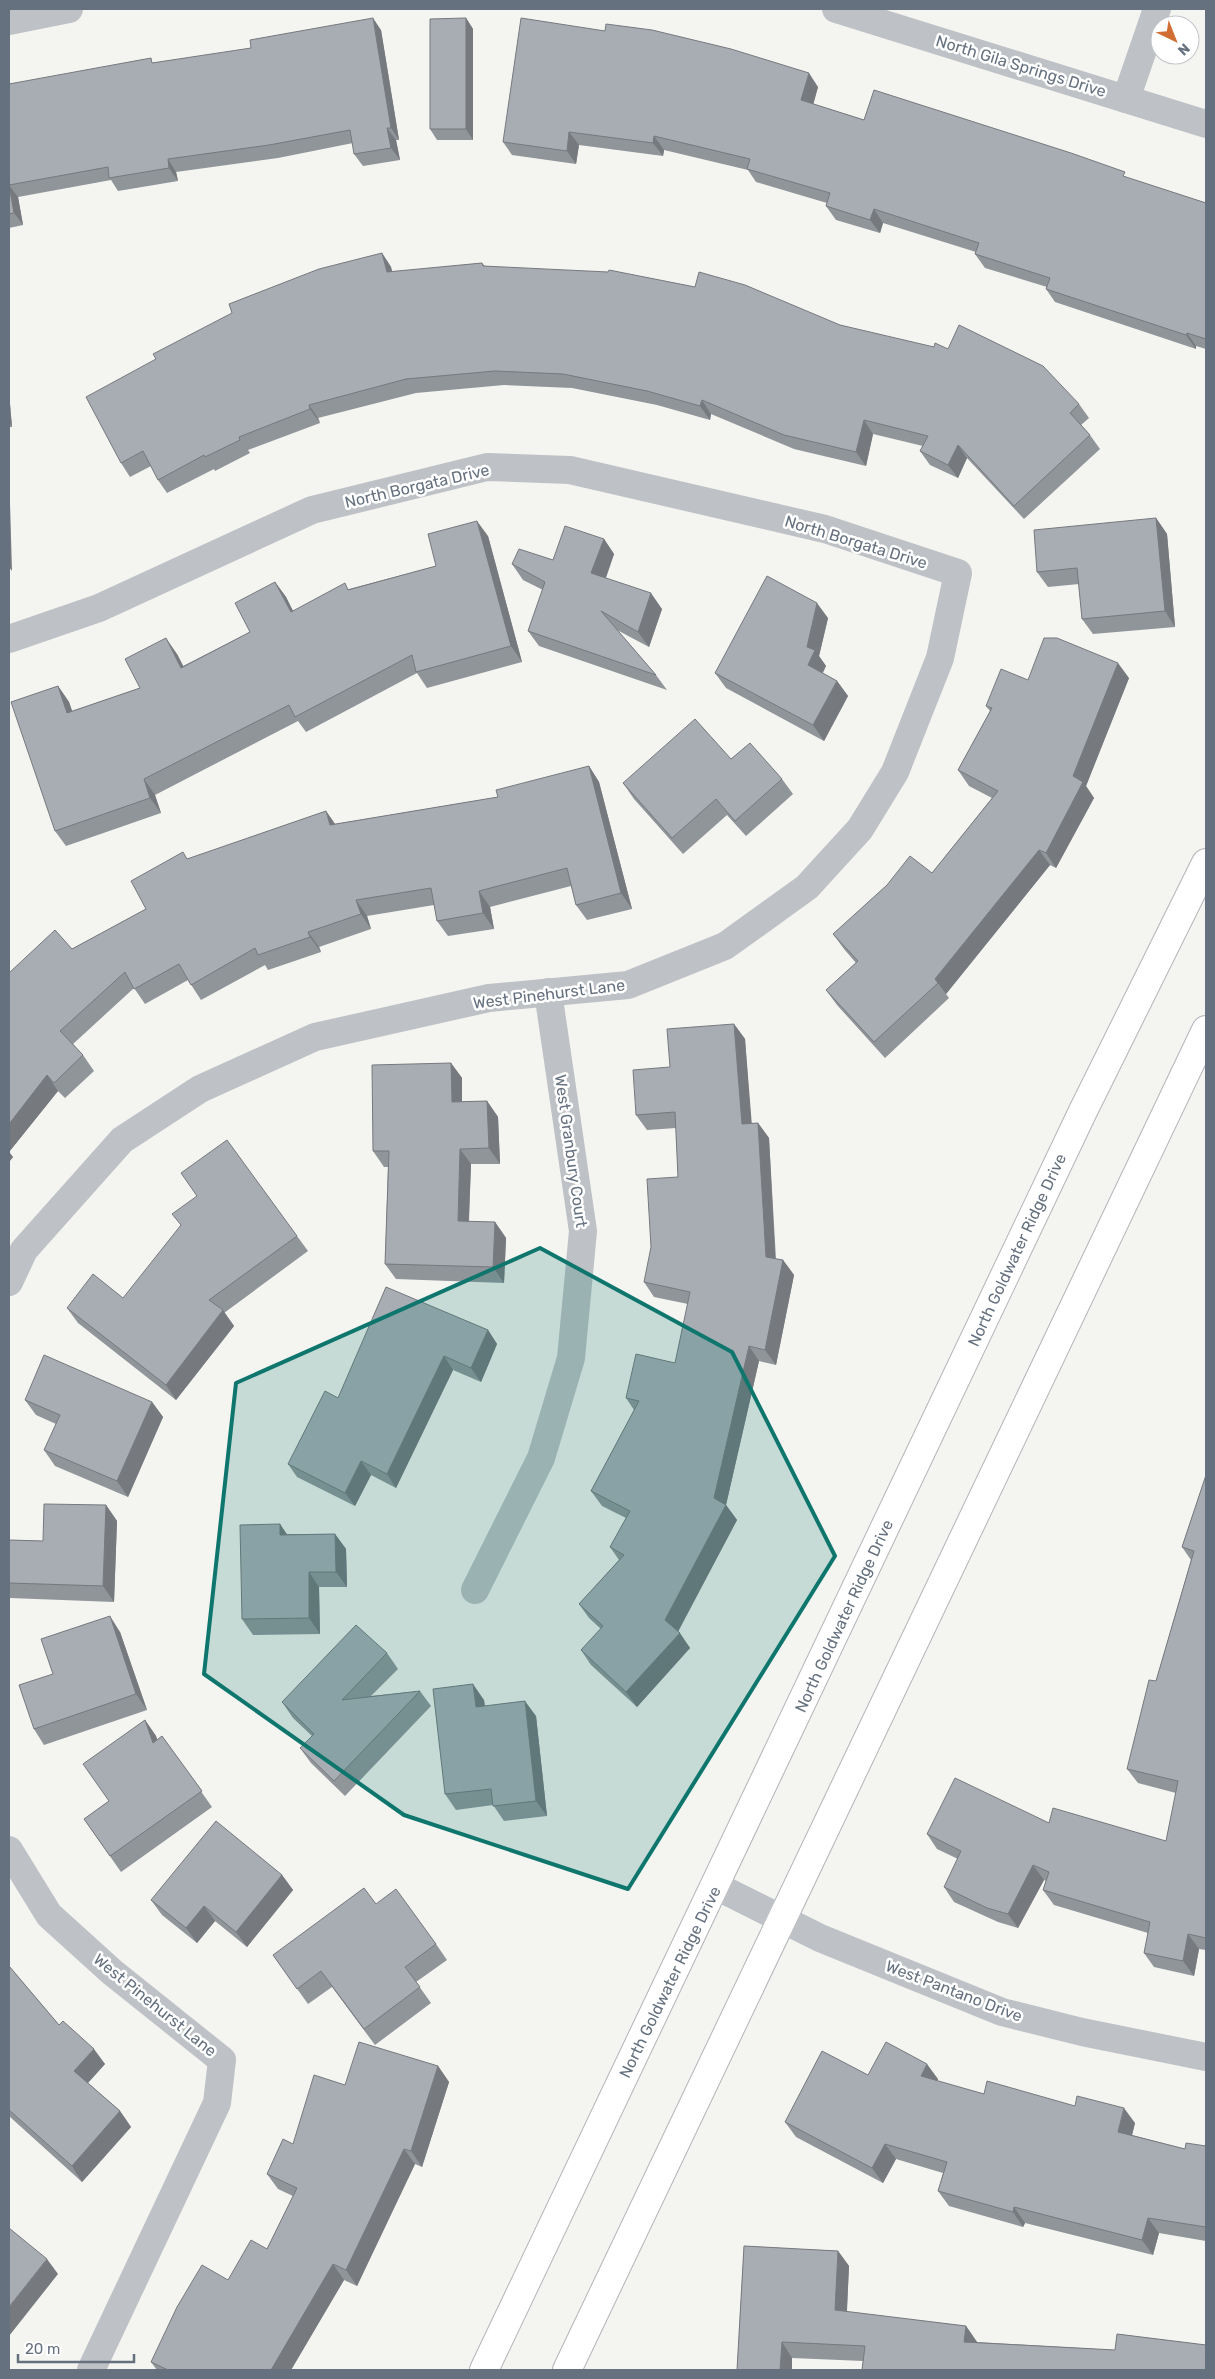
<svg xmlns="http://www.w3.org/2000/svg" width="1215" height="2379" font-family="Rubik,sans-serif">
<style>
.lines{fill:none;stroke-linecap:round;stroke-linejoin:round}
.secondary-casing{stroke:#b1b4b9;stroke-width:30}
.street{stroke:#bec1c5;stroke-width:28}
.secondary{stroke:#fff;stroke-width:28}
.wall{fill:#90959a}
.shaded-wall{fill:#76797d}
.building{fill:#a8adb3;stroke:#76797d}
.marked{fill:#0f766e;fill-opacity:0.2;stroke:#0f766e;stroke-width:4;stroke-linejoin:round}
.labels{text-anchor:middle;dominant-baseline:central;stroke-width:5;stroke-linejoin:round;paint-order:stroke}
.street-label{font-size:16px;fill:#66717f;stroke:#fff}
</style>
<rect width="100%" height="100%" fill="#f4f4f1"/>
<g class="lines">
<defs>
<g id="secondary">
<path d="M484,2370L1083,1111L1206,863"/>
<path d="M567,2370L1206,1030"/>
</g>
</defs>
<use href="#secondary" class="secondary-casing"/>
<g class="street">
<path d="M836,9L1206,124"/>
<path d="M9,21L69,9"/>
<path d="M1126,99L1157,9"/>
<path d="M9,639L99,608L312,510L487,467L570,470L825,529L958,573L940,658L895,772L860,829L807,887L725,946L628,985L489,998L315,1037L200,1089L122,1140L24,1250L9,1282"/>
<path d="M475,1590L541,1458L571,1358L583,1231L548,992"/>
<path d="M9,1850L49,1915L112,1972L222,2060L217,2103L91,2370"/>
<path d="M716,1886L820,1938L1002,2012L1082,2032L1206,2057"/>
</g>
<use href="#secondary" class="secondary"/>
</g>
<g class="wall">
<path d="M466,18L473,29V140H437L430,129Z"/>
<path d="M381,30L399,140H396L400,160L363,166L354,154L353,143L278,158L176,172L178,181L118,191L111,180L18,197L23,225L9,228V84Z"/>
<path d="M818,87L813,104L864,120L1128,178L1206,203V349L1196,346V349L1055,302L1046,289L1047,287L985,268L975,254L976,252L883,223L880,233L836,220L826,206L827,203L756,182L748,170L664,150L663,156L579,145L576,164L512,155L503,142Z"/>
<path d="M382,253L391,267L392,272L482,263L485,266L840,325L1079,404L1089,418L1081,425L1090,435L1100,449L1024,519L967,458L958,478L930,465L920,451L923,446L873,434L866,466L794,449L711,414L710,420L657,405L572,388L504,385L416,393L318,418L320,423L248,450L250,453L215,471L214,469L167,493L158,480L151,466L130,477L121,463Z"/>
<path d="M9,393L12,427H9Z"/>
<path d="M1156,518L1167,534L1175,627L1093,634L1082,619L1079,584L1048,587L1037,572Z"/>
<path d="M488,536L522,662L427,688L417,673L306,732L298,721L155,795L161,813L66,846L55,831L58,686L69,702L72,711L140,688L177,654L183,666L250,632L275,582L286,597L293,611L349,589L436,566Z"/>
<path d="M604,539L614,554L606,578L662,609L649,647L617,630L656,675L667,690L539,646L528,631L543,590L523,580L512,564L553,560Z"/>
<path d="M828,618L819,656L826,666L823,673L837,681L848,696L824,741L726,688L715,673Z"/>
<path d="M1129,678L1086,786L1094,798L1056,868L1050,865L946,994L949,998L885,1058L837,1005L826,990L856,963L844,949L833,934L932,873L992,798L969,786L958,770L990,711L986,706L1028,680Z"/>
<path d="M731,759L782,779L793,794L746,836L727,815L683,854L634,799L623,783Z"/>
<path d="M589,766L599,782L632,909L587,920L576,905L571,886L490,907L494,929L448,936L437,921L434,905L367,916L371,929L319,947L321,952L268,970L265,965L201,1000L188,980L145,1004L134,988L73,1044L83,1055L94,1071L65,1098L58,1091L9,1152L13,1157L9,1162V973L72,949L146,909L188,859L326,811L335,824L498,797Z"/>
<path d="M734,1024L745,1039L751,1123H758L769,1138L776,1259L783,1260L794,1275L776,1365L759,1361L726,1505L737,1520L678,1632L690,1648L637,1707L591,1665L581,1650L601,1629L589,1618L579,1604L619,1560L610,1547L626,1518L602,1506L591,1491L634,1410L626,1398L675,1363L688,1304L654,1297L644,1282L678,1177L676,1128L647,1130L636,1115L670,1067Z"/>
<path d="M451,1063L462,1078V1102L487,1101L498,1117L500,1164H471L469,1222H495L506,1238L504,1283L396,1279L385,1264L388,1167H384L373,1151Z"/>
<path d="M297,1236L308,1251L224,1313L234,1326L176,1400L78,1323L67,1308L123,1298Z"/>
<path d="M488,1330L497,1344L481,1382L453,1370L396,1488L371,1475L355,1506L297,1477L288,1464L338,1398Z"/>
<path d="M25,1400L152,1402L163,1417L128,1497L55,1466L44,1450L56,1424L36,1415Z"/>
<path d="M1206,1475V1950L1199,1949L1194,1976L1154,1967L1144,1953L1148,1933L1054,1905L1043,1890L1046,1881L1044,1880L1018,1928L998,1922L954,1902L944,1887L958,1859L937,1849L927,1834L1049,1823L1166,1841L1176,1793L1138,1783L1127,1769L1156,1681L1191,1560L1182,1547Z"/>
<path d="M106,1505L117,1521L114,1602L10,1598L9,1596V1540L43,1541Z"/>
<path d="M280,1524L287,1534H335L346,1549L347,1587H319L320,1634L253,1635L242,1619Z"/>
<path d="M120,1632L147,1710L44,1745L34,1729L53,1674Z"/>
<path d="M387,1653L398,1669L371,1696L420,1691L431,1706L345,1796L311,1763L300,1748L312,1736L293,1718L282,1702Z"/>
<path d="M484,1700L485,1706L536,1716L547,1816L504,1821L493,1805L456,1810L445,1794Z"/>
<path d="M145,1720L156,1736L157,1740L162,1736L212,1807L121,1872L84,1819L109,1801Z"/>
<path d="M282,1875L293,1890L247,1947L215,1921L197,1943L162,1915L151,1900Z"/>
<path d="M376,1904L436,1944L447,1960L416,1982L431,2003L375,2045L332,1987L308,2004L273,1955Z"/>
<path d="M9,1966L59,2025L105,2064L88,2083L120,2111L131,2127L82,2182L9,2116Z"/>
<path d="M438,2066L449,2082L422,2167L415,2164L357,2286L344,2280L291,2370H157L151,2362L228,2280L267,2249L293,2196L278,2189L267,2174L345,2085Z"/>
<path d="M868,2075L938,2079L937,2081L984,2094L1135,2123L1132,2135L1185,2149L1206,2146V2241L1159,2233L1153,2255L1025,2223L1023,2227L949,2206L938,2191L943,2173L896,2159L883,2183L796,2137L785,2122Z"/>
<path d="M744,2246L838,2251L849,2266L847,2312L966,2326L977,2342L1115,2350L1117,2334L1206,2345V2370H862L863,2361L792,2358V2370H737Z"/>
</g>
<g class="shaded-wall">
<path d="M373,18L381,30L399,140L391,128Z"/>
<path d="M466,18L473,29V140L466,129Z"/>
<path d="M809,73L818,87L811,113L801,100Z"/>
<path d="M387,128L396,140L400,160L391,148Z"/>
<path d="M569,132L579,145L576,164L567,151Z"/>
<path d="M654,136L664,150L663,156L653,143Z"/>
<path d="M168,159L176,172L178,181L169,168Z"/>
<path d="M9,185L18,197L23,225L14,213Z"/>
<path d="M874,209L883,223L880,233L870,220Z"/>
<path d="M382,253L391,267L396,286L387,272Z"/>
<path d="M1187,333L1196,346V349L1186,335Z"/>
<path d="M9,393L12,427L9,422Z"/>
<path d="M702,400L711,414L710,420L700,406Z"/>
<path d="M309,405L318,418L320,423L310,409Z"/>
<path d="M864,420L873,434L866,466L856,452Z"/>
<path d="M958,445L967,458L958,478L948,465Z"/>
<path d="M9,469L12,571L9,567Z"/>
<path d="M1156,518L1167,534L1175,627L1165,611Z"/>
<path d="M477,521L488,536L522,662L511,646Z"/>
<path d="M604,539L614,554L602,588L591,573Z"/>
<path d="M275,582L286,597L301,627L291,612Z"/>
<path d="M651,593L662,609L649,647L638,632Z"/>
<path d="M817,603L828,618L819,656L826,666L818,680L808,665L807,647Z"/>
<path d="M166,638L177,654L192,683L181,668Z"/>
<path d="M1118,663L1129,678L1086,786L1094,798L1056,868L1046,853L1073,776Z"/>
<path d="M837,681L848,696L824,741L813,725Z"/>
<path d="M58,686L69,702L78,728L67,713Z"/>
<path d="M589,766L599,782L632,909L621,893Z"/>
<path d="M144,779L155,795L161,813L150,798Z"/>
<path d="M326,811L337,827L330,825Z"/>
<path d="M1039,850L1050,865L946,994L935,979Z"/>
<path d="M479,891L490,907L494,929L483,913Z"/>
<path d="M356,900L367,916L371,929L361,914Z"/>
<path d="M308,932L319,947L321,952L310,937Z"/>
<path d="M734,1024L745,1039L753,1139L742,1124Z"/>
<path d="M451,1063L462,1078V1118L452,1102Z"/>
<path d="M47,1075L58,1091L9,1152L13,1157L9,1162V1124Z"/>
<path d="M487,1101L498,1117L500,1164L489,1148Z"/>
<path d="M758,1123L769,1138L776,1272L766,1257Z"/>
<path d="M460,1149L471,1164L468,1237L458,1221Z"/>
<path d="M495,1222L506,1238L504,1283L493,1267Z"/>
<path d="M783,1260L794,1275L776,1365L765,1350Z"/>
<path d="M223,1310L234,1326L176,1400L166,1385Z"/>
<path d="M488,1330L497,1344L481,1382L471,1368Z"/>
<path d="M749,1346L759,1361L726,1505L737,1520L676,1635L665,1620L714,1498Z"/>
<path d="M444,1356L453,1370L396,1488L387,1474Z"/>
<path d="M152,1402L163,1417L128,1497L117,1481Z"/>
<path d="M361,1461L371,1475L355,1506L345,1493Z"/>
<path d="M106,1505L117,1521L114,1602L103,1586Z"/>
<path d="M280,1524L290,1540L280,1535Z"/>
<path d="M335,1534L346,1549L347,1587L336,1572Z"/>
<path d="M309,1572L319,1587L320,1634L309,1618Z"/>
<path d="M110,1616L120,1632L147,1710L136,1694Z"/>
<path d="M680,1633L690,1648L637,1707L626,1692Z"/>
<path d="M473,1684L484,1700L486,1722L476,1707Z"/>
<path d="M525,1701L536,1716L547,1816L536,1801Z"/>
<path d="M145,1720L156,1736L164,1759L153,1743Z"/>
<path d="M1033,1865L1044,1880L1018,1928L1008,1914Z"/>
<path d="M282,1875L293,1890L247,1947L236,1932Z"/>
<path d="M204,1906L215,1921L197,1943L186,1928Z"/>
<path d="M1188,1934L1199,1949L1194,1976L1183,1961Z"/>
<path d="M94,2049L105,2064L85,2086L74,2071Z"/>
<path d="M927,2064L938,2079L932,2092L921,2076Z"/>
<path d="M438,2066L449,2082L422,2167L411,2151Z"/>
<path d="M1124,2108L1135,2123L1129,2147L1118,2132Z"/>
<path d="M120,2111L131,2127L82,2182L72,2166Z"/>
<path d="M885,2144L896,2159L883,2183L872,2168Z"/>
<path d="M404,2149L415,2164L357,2286L346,2270Z"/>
<path d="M1014,2207L1025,2223L1023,2227L1013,2212Z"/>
<path d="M1148,2218L1159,2233L1153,2255L1142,2240Z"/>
<path d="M838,2251L849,2266L846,2326L835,2310Z"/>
<path d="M47,2259L58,2274L9,2336V2307Z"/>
<path d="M333,2264L344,2280L291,2370H271Z"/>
<path d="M966,2326L977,2342L975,2357L964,2342Z"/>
<path d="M782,2342L792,2358V2370H780Z"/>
</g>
<g class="building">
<path d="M373,18L391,128H387L391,148L354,154L350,130L269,145L168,159L169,168L109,178L108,167L9,185L14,213L9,214V84L151,58L152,63L251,48L250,40Z"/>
<path d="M466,18V129H430V19Z"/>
<path d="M521,18L605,31L606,24L652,30L731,49L809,73L801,100L864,120L874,90L1071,153L1125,172L1123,176L1206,203V339L1187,333L1186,335L1046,289L1050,278L975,254L979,243L874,209L870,220L826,206L830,193L747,169L750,159L654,136L653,143L569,132L567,151L503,142Z"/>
<path d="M382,253L387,272L482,263L483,266L608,272L609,270L695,287L699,272L745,285L840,325L934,347L935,343L948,349L959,325L1043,366L1079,404L1070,413L1090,435L1014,506L958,445L948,465L920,451L928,436L864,420L856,452L784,435L702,400L700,406L647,391L563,374L495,371L406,379L309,405L310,409L239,437L240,440L205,457L204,455L158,480L143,451L121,463L86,397L156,359L153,354L232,313L229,304L319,269Z"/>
<path d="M1156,518L1165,611L1082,619L1077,568L1037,572L1034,530Z"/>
<path d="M477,521L511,646L416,672L412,655L295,717L289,705L144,779L150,798L55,831L11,702L58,686L67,713L140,688L125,659L166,638L181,668L250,632L235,603L275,582L291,612L345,583L348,590L436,566L428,534Z"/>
<path d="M565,526L604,539L591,573L651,593L638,632L601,611L656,675L528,631L545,582L512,564L519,549L553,560Z"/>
<path d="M767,576L817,603L807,647L815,650L808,665L837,681L813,725L715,673Z"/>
<path d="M1044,638H1057L1118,663L1073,776L1083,782L1046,853L1039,850L935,979L938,983L874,1042L826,990L858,961L833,934L887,885L910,856L932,873L998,791L958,770L992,708L986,706L1001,669L1028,680Z"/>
<path d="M695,719L731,759L750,743L782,779L735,821L716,799L672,838L623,783Z"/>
<path d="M589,766L621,893L576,905L567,868L479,891L483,913L437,921L431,888L356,900L361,914L308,932L310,937L258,955L255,948L191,985L179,964L134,989L125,972L60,1031L83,1055L54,1083L47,1075L9,1124V973L55,930L72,949L146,909L131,881L183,852L187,859L326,811L330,825L498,797L496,790Z"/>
<path d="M734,1024L742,1124L758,1123L766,1257L783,1260L765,1350L749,1346L714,1498L726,1505L665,1620L680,1633L626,1692L581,1650L603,1626L579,1604L624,1555L610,1547L630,1511L591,1491L639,1401L626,1398L636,1354L675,1363L690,1292L644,1282L651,1247L647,1179L678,1177L675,1112L636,1115L633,1070L670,1067L667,1029Z"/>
<path d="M451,1063L452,1102L487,1101L489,1148L460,1149L458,1221L495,1222L493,1267L385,1264L389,1151H373L372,1065Z"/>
<path d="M227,1140L297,1236L209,1300L223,1310L166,1385L67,1308L93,1274L123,1298L181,1225L172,1214L197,1196L181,1173Z"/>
<path d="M386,1287L488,1330L471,1368L444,1356L387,1474L361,1461L345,1493L288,1464L325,1391L338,1398Z"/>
<path d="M44,1355L152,1402L117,1481L44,1450L60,1415L25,1400Z"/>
<path d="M1206,1475V1938L1188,1934L1183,1961L1144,1953L1150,1922L1043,1890L1049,1872L1033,1865L1008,1914L987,1908L944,1887L961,1851L927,1834L955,1778L1049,1823L1053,1808L1166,1841L1178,1781L1127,1769L1149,1680L1156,1681L1194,1551L1182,1547Z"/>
<path d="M44,1504L106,1505L103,1586L9,1583V1540L43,1541Z"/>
<path d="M280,1524V1535L335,1534L336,1572H309V1618L242,1619L240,1525Z"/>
<path d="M110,1616L136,1694L34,1729L19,1685L53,1674L41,1639Z"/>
<path d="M356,1625L387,1653L342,1700L420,1691L334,1781L300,1748L314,1734L282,1702Z"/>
<path d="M473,1684L476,1707L525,1701L536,1801L493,1806L491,1789L445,1794L433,1689Z"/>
<path d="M145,1720L153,1743L162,1736L202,1791L110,1856L84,1819L109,1801L83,1764Z"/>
<path d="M216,1821L282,1875L236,1932L204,1906L186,1928L151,1900Z"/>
<path d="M364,1888L376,1904L396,1889L436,1944L405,1967L420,1987L364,2029L321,1971L297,1989L273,1955Z"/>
<path d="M9,1966L59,2025L63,2021L94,2049L74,2071L120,2111L72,2166L9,2110Z"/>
<path d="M359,2042L438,2066L411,2151L404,2149L346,2270L333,2264L271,2370H168L151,2362L177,2307L202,2265L228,2280L251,2240L267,2249L297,2188L267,2174L283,2139L293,2144L314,2075L345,2085Z"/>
<path d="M886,2042L927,2064L921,2076L984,2094L987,2081L1075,2106L1077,2096L1124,2108L1118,2132L1185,2149L1186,2143L1206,2146V2227L1148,2218L1142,2240L1014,2207L1013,2212L938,2191L947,2162L885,2144L872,2168L785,2122L822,2051L868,2075Z"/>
<path d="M9,2228L47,2259L9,2307Z"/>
<path d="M744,2246L838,2251L835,2310L966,2326L964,2342L1115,2350L1117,2334L1206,2345V2370H862L865,2346L782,2342L780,2370H737Z"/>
</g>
<path class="marked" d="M540,1248L732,1352L835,1556L628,1889L404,1815L204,1674L236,1383Z"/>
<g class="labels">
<g class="street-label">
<text transform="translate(1021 66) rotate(17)">North Gila Springs Drive</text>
<text transform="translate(417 486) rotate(-13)">North Borgata Drive</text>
<text transform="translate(856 542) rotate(17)">North Borgata Drive</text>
<text transform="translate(549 994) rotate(-7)">West Pinehurst Lane</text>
<text transform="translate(571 1151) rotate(82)">West Granbury Court</text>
<text transform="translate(1017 1250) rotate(-65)">North Goldwater Ridge Drive</text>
<text transform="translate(844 1616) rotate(-65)">North Goldwater Ridge Drive</text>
<text transform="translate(670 1982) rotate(-64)">North Goldwater Ridge Drive</text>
<text transform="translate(954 1991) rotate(21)">West Pantano Drive</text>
<text transform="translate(155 2005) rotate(39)">West Pinehurst Lane</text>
</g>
</g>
<rect width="1215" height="2379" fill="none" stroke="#66717f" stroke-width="20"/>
<g transform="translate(1175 40) rotate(137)"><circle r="24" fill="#ffffff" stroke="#c2c6cc"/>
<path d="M0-4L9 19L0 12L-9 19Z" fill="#d16e34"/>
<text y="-8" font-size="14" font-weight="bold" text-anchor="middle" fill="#66717f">N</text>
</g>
<path d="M18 2354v8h116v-8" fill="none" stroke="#66717f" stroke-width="2.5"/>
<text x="25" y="2354" font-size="15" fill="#66717f" stroke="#ffffff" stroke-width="4" paint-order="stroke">20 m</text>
</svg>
